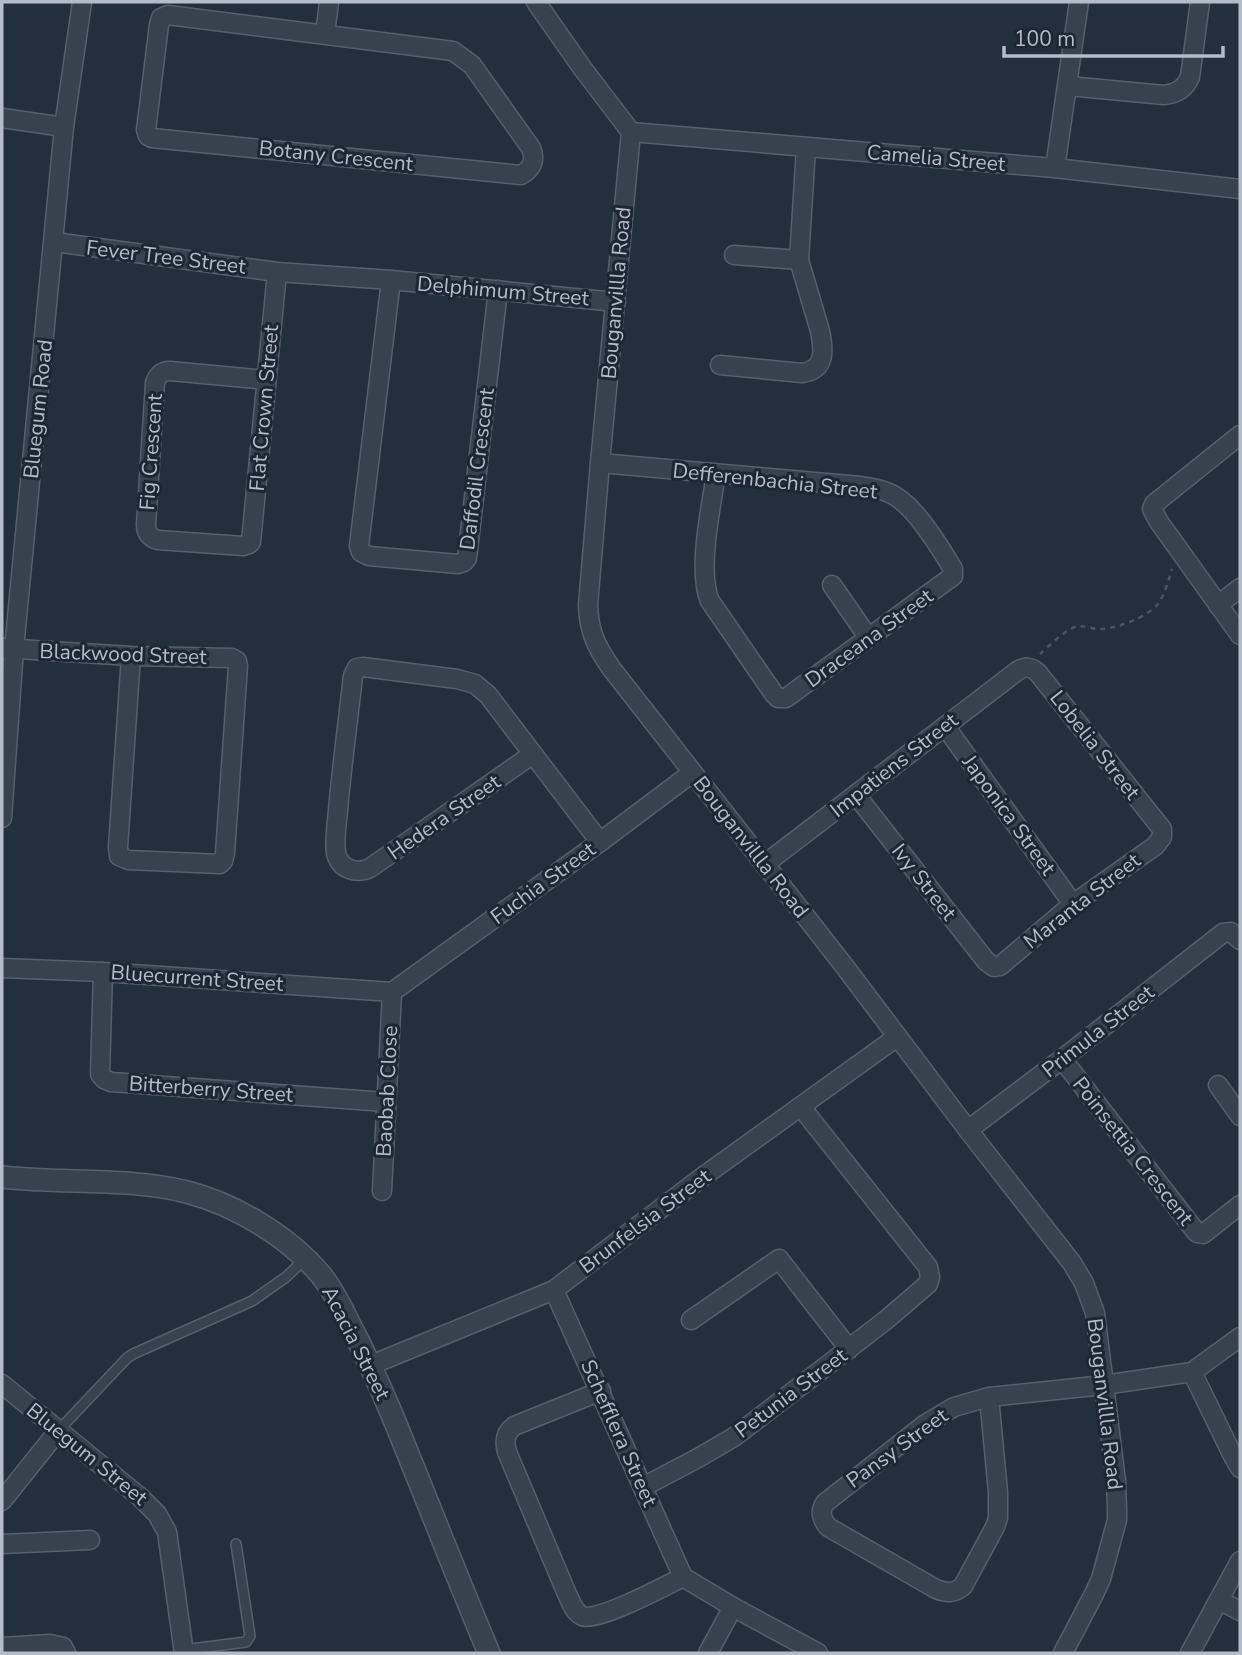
<svg xmlns="http://www.w3.org/2000/svg" width="1242" height="1655" font-family="'Nunito Sans',sans-serif">
<style>
.lines{fill:none;stroke-linecap:round;stroke-linejoin:round}
.service-casing{stroke:#565f6c;stroke-width:12}
.minor-casing{stroke:#565f6c;stroke-width:21}
.tertiary-casing{stroke:#565f6c;stroke-width:24}
.path{stroke:#44595c;stroke-width:2.5;stroke-dasharray:5 5;stroke-linecap:butt}
.service{stroke:#38414e;stroke-width:9}
.minor{stroke:#38414e;stroke-width:18}
.tertiary{stroke:#38414e;stroke-width:21}
.labels{text-anchor:middle;dominant-baseline:central;stroke-width:6;stroke-linejoin:round;paint-order:stroke}
.street-label{font-size:21px;fill:#b4bcc9;stroke:#1d2633}
</style>
<rect width="100%" height="100%" fill="#242f3e"/>
<g class="lines">
<defs>
<g id="service">
<path d="M58,1431L127,1358L133,1354L252,1301L286,1277L305,1259"/>
<path d="M183,1650L246,1642L250,1636L236,1544"/>
</g>
<g id="minor">
<path d="M536,2L583,69L631,132L600,463L588,605C589,632 596,646 611,668L842,963L968,1130L1072,1263L1084,1283L1095,1313L1116,1481L1117,1509V1520L1101,1579L1094,1594L1063,1653"/>
<path d="M168,15L453,51L472,65L531,148C536,160 532,169 521,175L152,138L148,136L146,130L159,25L161,18Z"/>
<path d="M325,34L329,2"/>
<path d="M1068,86L1164,95C1176,94 1185,89 1190,77L1200,2"/>
<path d="M2,118L64,127"/>
<path d="M631,132L1055,168L1240,189"/>
<path d="M1055,168L1079,2"/>
<path d="M54,242L277,272L391,280L616,302"/>
<path d="M734,255L799,260"/>
<path d="M391,280L359,546L361,552L369,556L458,564L464,562L467,558L498,290"/>
<path d="M720,365L802,373C826,370 824,350 820,331L799,260L806,148"/>
<path d="M266,380L170,371C161,371 158,375 155,383L146,525C146,533 150,538 158,540L243,546L249,544L251,542L277,272"/>
<path d="M1240,435L1154,504L1152,509L1159,522L1240,635"/>
<path d="M600,463L860,486C873,488 887,490 898,498C918,511 941,549 953,569V576L786,698H778L774,694L710,601C697,572 711,507 716,474"/>
<path d="M832,585L868,637"/>
<path d="M1218,605L1240,588"/>
<path d="M2,648L131,656L232,658L237,661L238,666L225,853L223,861L220,864L128,860L119,856L118,847L131,656"/>
<path d="M945,726L1073,904"/>
<path d="M533,754L370,868C357,874 340,870 336,853C334,840 337,824 338,810C342,765 348,721 353,676L357,668L363,667L457,679L475,684L488,695L600,842"/>
<path d="M2,818L14,649L64,127L82,2"/>
<path d="M765,864L1016,672C1024,666 1031,666 1038,673L1162,829V837L1155,846L1073,904L1000,966L994,967L986,961L856,795"/>
<path d="M2,968L103,972L392,992"/>
<path d="M103,972L100,1074L104,1079L111,1082L386,1102"/>
<path d="M392,992L600,842L692,773"/>
<path d="M1062,1059L1197,1233L1203,1234L1240,1205"/>
<path d="M1218,1085L1240,1116"/>
<path d="M968,1130L1062,1059L1223,933L1231,932L1240,940"/>
<path d="M382,1191L392,992"/>
<path d="M554,1290L683,1577"/>
<path d="M691,1320L779,1259L849,1349"/>
<path d="M371,1365L554,1290L701,1178L897,1037"/>
<path d="M1192,1372L1232,1454L1240,1468"/>
<path d="M2,1384L140,1497L157,1514L167,1532L184,1653"/>
<path d="M601,1391L514,1426C505,1433 504,1441 507,1452L567,1594C571,1602 574,1612 582,1616C596,1623 667,1585 683,1577"/>
<path d="M989,1397L998,1492V1518L995,1527L963,1586C954,1594 946,1593 936,1589L828,1527C822,1519 819,1512 825,1503L924,1425L954,1407L989,1397L1104,1385L1192,1372L1240,1337"/>
<path d="M643,1487L698,1458L734,1437L886,1320L928,1284L930,1277L928,1267L801,1107"/>
<path d="M2,1501L58,1431"/>
<path d="M2,1544L90,1540"/>
<path d="M683,1577L733,1607L818,1653"/>
<path d="M1219,1600L1240,1611"/>
<path d="M2,1647L50,1644L63,1647L66,1653"/>
<path d="M708,1653L733,1607"/>
<path d="M1190,1653L1240,1561"/>
</g>
<path id="tertiary" d="M2,1177C63,1184 127,1177 187,1192C236,1205 288,1236 321,1275C333,1290 342,1308 350,1325C366,1355 380,1386 393,1417C425,1495 456,1575 489,1653"/>
</defs>
<use href="#service" class="service-casing"/>
<use href="#minor" class="minor-casing"/>
<use href="#tertiary" class="tertiary-casing"/>
<path class="path" d="M1040,654C1048,647 1065,630 1075,627C1084,624 1093,630 1102,629C1118,628 1147,617 1157,605C1165,595 1168,581 1172,569"/>
<use href="#service" class="service"/>
<use href="#minor" class="minor"/>
<use href="#tertiary" class="tertiary"/>
</g>
<g class="labels">
<g class="street-label">
<text transform="translate(336 156) rotate(6)">Botany Crescent</text>
<text transform="translate(936 158) rotate(5)">Camelia Street</text>
<text transform="translate(166 257) rotate(7)">Fever Tree Street</text>
<text transform="translate(503 291) rotate(5)">Delphimum Street</text>
<text transform="translate(616 293) rotate(-85)">Bouganvillla Road</text>
<text transform="translate(264 408) rotate(-85)">Flat Crown Street</text>
<text transform="translate(38 409) rotate(-84)">Bluegum Road</text>
<text transform="translate(151 452) rotate(-86)">Fig Crescent</text>
<text transform="translate(477 469) rotate(-83)">Daffodil Crescent</text>
<text transform="translate(775 481) rotate(6)">Defferenbachia Street</text>
<text transform="translate(869 638) rotate(-36)">Draceana Street</text>
<text transform="translate(123 654) rotate(2)">Blackwood Street</text>
<text transform="translate(1095 745) rotate(52)">Lobelia Street</text>
<text transform="translate(894 765) rotate(-38)">Impatiens Street</text>
<text transform="translate(1009 815) rotate(54)">Japonica Street</text>
<text transform="translate(444 817) rotate(-35)">Hedera Street</text>
<text transform="translate(751 847) rotate(52)">Bouganvillla Road</text>
<text transform="translate(924 882) rotate(52)">Ivy Street</text>
<text transform="translate(543 883) rotate(-36)">Fuchia Street</text>
<text transform="translate(1082 901) rotate(-38)">Maranta Street</text>
<text transform="translate(197 978) rotate(4)">Bluecurrent Street</text>
<text transform="translate(1098 1031) rotate(-38)">Primula Street</text>
<text transform="translate(211 1089) rotate(4)">Bitterberry Street</text>
<text transform="translate(387 1091) rotate(-87)">Baobab Close</text>
<text transform="translate(1133 1151) rotate(52)">Poinsettia Crescent</text>
<text transform="translate(645 1221) rotate(-37)">Brunfelsia Street</text>
<text transform="translate(356 1343) rotate(63)">Acacia Street</text>
<text transform="translate(791 1393) rotate(-37)">Petunia Street</text>
<text transform="translate(1105 1404) rotate(83)">Bouganvillla Road</text>
<text transform="translate(619 1433) rotate(66)">Schefflera Street</text>
<text transform="translate(897 1448) rotate(-36)">Pansy Street</text>
<text transform="translate(87 1454) rotate(39)">Bluegum Street</text>
</g>
</g>
<rect width="1242" height="1655" fill="none" stroke="#b4bcc9" stroke-width="7"/>
<path d="M1004 46v10h219v-10" fill="none" stroke="#b4bcc9" stroke-width="3.5"/>
<text x="1014" y="46" font-size="21" fill="#b4bcc9" stroke="#1d2633" stroke-width="5" paint-order="stroke">100 m</text>
</svg>
